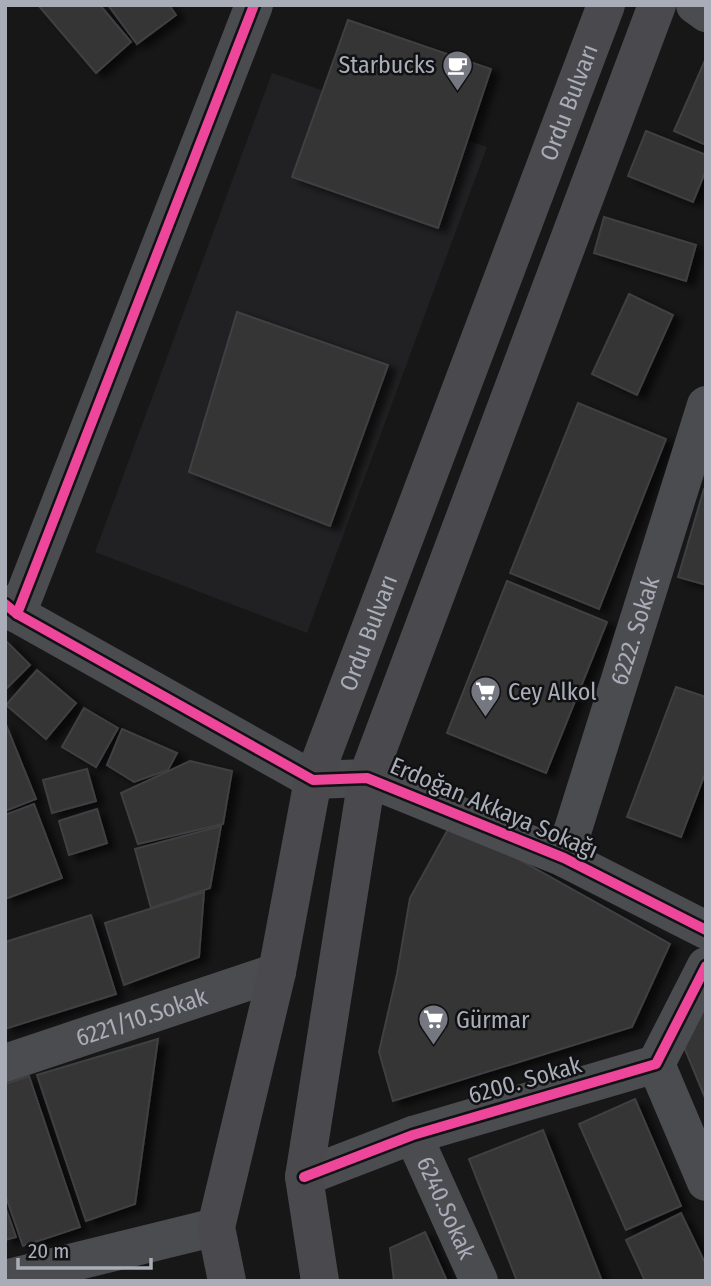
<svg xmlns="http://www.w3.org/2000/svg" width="711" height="1286" font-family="'Fira Sans Condensed',sans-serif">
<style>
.built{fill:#212123}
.building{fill:#353536;stroke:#3f4043;stroke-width:2;filter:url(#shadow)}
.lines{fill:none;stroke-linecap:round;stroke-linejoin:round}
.minor{stroke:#4b4c50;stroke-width:38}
.tertiary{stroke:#4b4c50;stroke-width:38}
.secondary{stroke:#4a4a4e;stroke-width:38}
.cycleway-casing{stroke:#111113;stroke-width:15}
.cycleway{stroke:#ed469a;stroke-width:10}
.labels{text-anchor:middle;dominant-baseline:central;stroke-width:5;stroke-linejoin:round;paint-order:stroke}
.poi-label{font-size:24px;fill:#a8adb8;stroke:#111113;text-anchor:start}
.street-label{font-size:24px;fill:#a8adb8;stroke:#111113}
</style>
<defs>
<filter id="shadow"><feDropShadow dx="8" dy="4.5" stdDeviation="3.5" flood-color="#0009"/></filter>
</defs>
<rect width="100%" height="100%" fill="#171717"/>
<path class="built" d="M272,73L487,147L307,633L95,552Z"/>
<g class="building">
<path d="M38,5H100L131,42L96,73Z"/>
<path d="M108,5H169L176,15L137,44Z"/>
<path d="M348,20L491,69L438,228L292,177Z"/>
<path d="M706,58V145L674,131Z"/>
<path d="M646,131L706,155V170L693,202L628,176Z"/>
<path d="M604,217L696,245L686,281L594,253Z"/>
<path d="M629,294L673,315L637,395L592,374Z"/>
<path d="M237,312L388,365L330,526L189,472Z"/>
<path d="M578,403L666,439L599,609L510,573Z"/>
<path d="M704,489H706V585L678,577Z"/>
<path d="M507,581L607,622L546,773L447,733Z"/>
<path d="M5,640L30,665L5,690Z"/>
<path d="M37,670L76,703L46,739L6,705Z"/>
<path d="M676,687L706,697V771L681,837L627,817Z"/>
<path d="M84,708L118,728L96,767L62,747Z"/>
<path d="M5,722L36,799L5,811Z"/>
<path d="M122,729L177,753L168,770L134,782L107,765Z"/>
<path d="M190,761L232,771L223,824L138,844L121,793Z"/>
<path d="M87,769L96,801L52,813L43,780Z"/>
<path d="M34,804L62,878L5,899V815Z"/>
<path d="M97,809L107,843L69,855L59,821Z"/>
<path d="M452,822L670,944L632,1027L393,1101L379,1052L397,974L410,898Z"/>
<path d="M221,826L210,888L151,908L135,849Z"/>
<path d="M204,892L199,957L124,985L105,923Z"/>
<path d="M91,915L116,994L5,1029V942Z"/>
<path d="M706,1004V1100L682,1042Z"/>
<path d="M158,1039L135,1204L86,1221L37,1075Z"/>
<path d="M29,1076L80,1227L23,1246L5,1194V1084Z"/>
<path d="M635,1099L681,1206L626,1230L579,1124Z"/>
<path d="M543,1130L602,1281H517L469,1159Z"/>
<path d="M5,1206L16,1237L5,1240Z"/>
<path d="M681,1213L706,1265V1281H645L626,1240Z"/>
<path d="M425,1232L447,1281H394L390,1248Z"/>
</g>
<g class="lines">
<g class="minor">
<path d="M695,5L706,13"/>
<path d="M17,614L254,5"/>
<path id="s1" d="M564,858L706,405"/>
<path id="s2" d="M5,1063L277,972"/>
<path d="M656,1064L706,1182"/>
<path id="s3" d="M413,1135L479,1281"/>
<path d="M304,1177L413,1135L656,1064L706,966"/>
<path d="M5,1279L216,1227"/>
</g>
<path class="tertiary" d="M5,604L17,614L313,780L367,778L564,858L706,930"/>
<g class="secondary">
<path id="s4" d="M227,1281L216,1227L277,972L313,780L606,5"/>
<path d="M320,1281L304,1177L367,778L657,5"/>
</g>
<defs>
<g id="cycleway">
<path d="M5,604L17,614L313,780L367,778L564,858L706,930"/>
<path d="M17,614L254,5"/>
<path d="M304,1177L413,1135L656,1064L706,966"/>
</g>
</defs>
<use href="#cycleway" class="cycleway-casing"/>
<use href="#cycleway" class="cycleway"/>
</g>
<defs>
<symbol id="cafe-pin" viewBox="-11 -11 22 30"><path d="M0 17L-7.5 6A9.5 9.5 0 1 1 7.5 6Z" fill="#757880" stroke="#111113"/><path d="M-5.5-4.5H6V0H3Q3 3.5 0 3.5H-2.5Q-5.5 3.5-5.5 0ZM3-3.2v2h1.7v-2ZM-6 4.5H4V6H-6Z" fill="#fff"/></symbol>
<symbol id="supermarket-pin" viewBox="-11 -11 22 30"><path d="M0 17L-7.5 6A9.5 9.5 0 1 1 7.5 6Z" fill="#757880" stroke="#111113"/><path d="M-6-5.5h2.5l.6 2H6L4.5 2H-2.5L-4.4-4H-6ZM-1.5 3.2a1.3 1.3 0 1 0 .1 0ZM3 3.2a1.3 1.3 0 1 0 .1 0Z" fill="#fff"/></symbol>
</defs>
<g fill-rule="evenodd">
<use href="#cafe-pin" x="440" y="48" width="35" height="47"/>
<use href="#supermarket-pin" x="468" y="674" width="35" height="47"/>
<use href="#supermarket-pin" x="416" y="1002" width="35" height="47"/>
</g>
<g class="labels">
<g class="poi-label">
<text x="435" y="65" text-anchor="end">Starbucks</text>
<text x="508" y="692">Cey Alkol</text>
<text x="456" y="1020">Gürmar</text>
</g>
<g class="street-label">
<text stroke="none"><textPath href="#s4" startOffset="1237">Ordu Bulvarı</textPath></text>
<text stroke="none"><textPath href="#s4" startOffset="670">Ordu Bulvarı</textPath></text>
<text stroke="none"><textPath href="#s1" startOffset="238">6222. Sokak</textPath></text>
<text transform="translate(494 808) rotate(23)">Erdoğan Akkaya Sokağı</text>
<text stroke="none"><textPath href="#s2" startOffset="144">6221/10.Sokak</textPath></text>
<text transform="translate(525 1080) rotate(-16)">6200. Sokak</text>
<text stroke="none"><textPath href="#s3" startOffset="80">6240.Sokak</textPath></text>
</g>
</g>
<rect width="711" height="1286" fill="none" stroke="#a8adb8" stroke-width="14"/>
<path d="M18 1258v10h133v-10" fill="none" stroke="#a8adb8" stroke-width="3.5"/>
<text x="28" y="1258" font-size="21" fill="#a8adb8" stroke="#111113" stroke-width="5" paint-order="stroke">20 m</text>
</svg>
